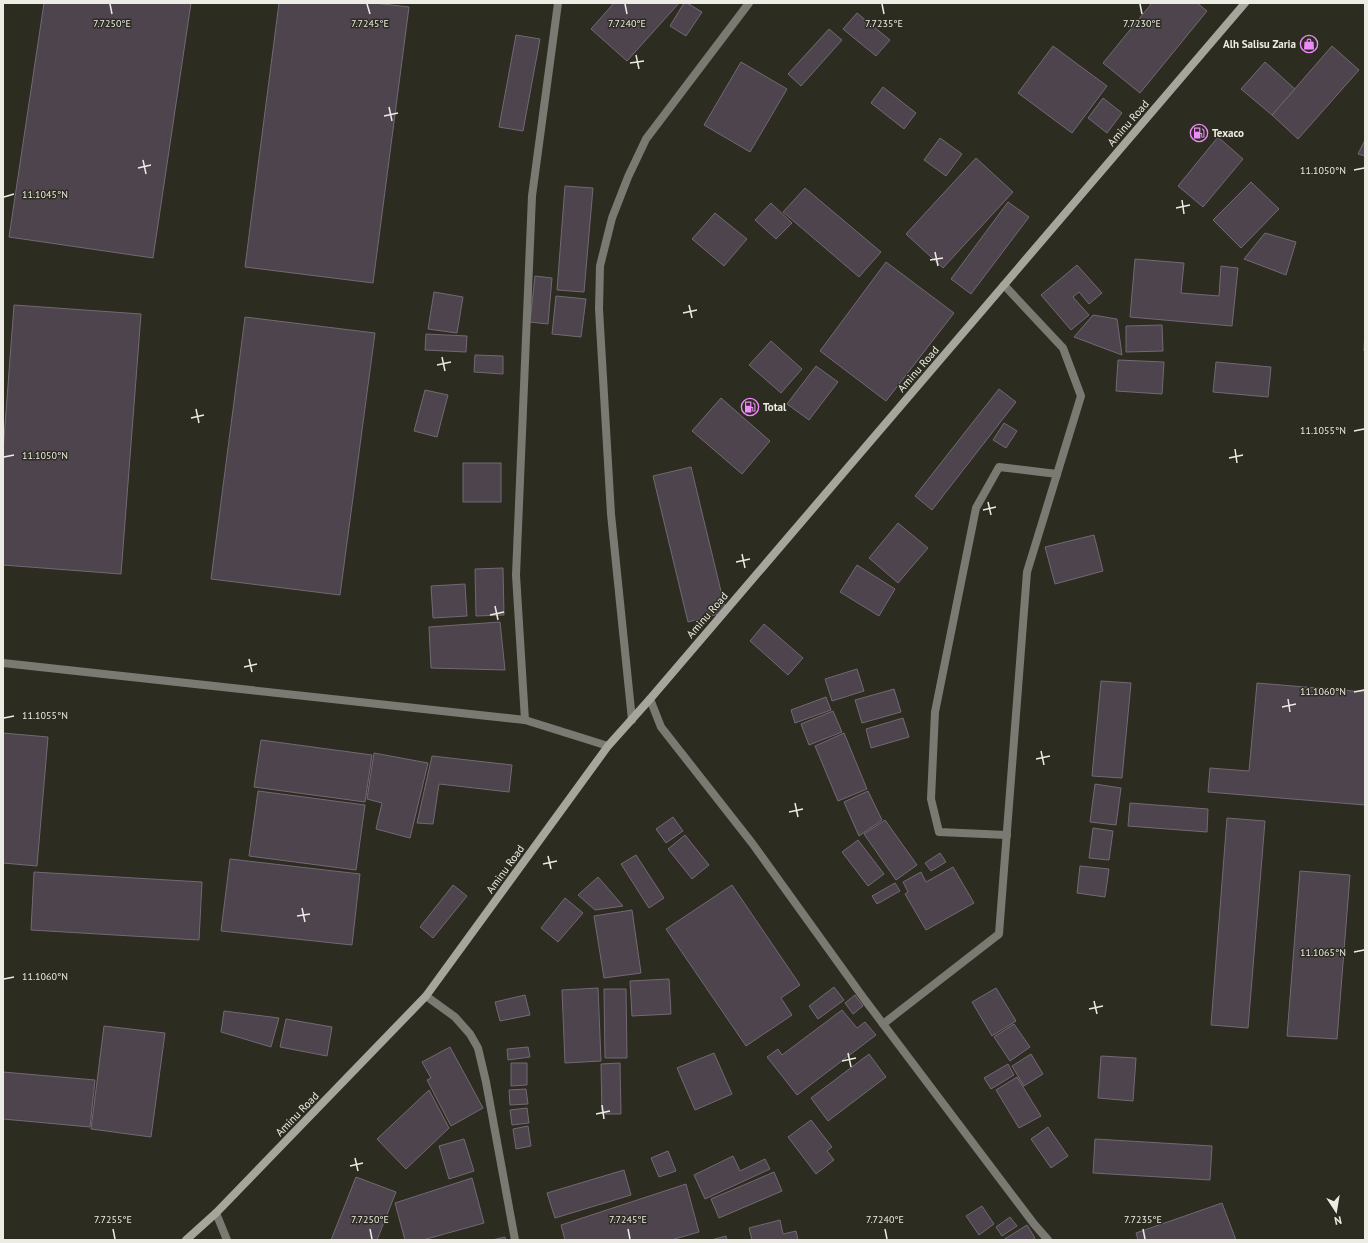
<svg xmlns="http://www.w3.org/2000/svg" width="1368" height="1243" font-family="'PT Sans',sans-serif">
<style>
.building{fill:#4d444e;stroke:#736874}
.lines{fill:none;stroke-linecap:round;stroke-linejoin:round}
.lane{stroke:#7a7a73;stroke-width:8}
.street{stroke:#7a7a73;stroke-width:8}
.secondary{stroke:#a7a69c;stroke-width:8}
.ticks{fill:none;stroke:#edece4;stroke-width:1.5}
.labels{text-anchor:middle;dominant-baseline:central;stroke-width:3;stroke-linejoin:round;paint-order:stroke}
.poi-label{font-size:11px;font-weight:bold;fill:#edece4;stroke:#2d2c20;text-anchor:start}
.street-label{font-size:11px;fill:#edece4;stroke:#2d2c20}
.ticks-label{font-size:10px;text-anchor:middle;fill:#edece4;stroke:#2d2c20;stroke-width:3;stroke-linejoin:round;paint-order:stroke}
</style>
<rect width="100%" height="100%" fill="#2d2c20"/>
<g class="building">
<path d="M44,3H191L153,258L9,237Z"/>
<path d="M279,3H374L409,7L373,283L245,267Z"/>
<path d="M614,3H679L627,61L591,29Z"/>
<path d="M684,3H687L702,12L686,36L670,26Z"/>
<path d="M1152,3H1197L1207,11L1140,93L1103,63Z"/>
<path d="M857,13L890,40L876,56L843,29Z"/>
<path d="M829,29L842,40L801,86L788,74Z"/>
<path d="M516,35L540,39L523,131L499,127Z"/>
<path d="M1053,46L1107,86L1072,133L1018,93Z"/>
<path d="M1332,46L1359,70L1298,139L1272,115Z"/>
<path d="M741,62L787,89L750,152L704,125Z"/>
<path d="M1265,62L1295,89L1272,115L1241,89Z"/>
<path d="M883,87L916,113L904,129L871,103Z"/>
<path d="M1103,98L1122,113L1107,133L1088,118Z"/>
<path d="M1218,137L1243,159L1203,207L1178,186Z"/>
<path d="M940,138L962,154L946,176L924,160Z"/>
<path d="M1365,140V156L1358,154Z"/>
<path d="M976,158L1013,192L943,268L906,234Z"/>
<path d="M1251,182L1279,209L1241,248L1213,220Z"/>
<path d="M565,186L593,188L584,292L557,290Z"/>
<path d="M805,188L881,252L859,277L783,212Z"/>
<path d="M1008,202L1029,217L971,294L951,279Z"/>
<path d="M771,203L792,223L776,239L755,220Z"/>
<path d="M715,213L747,239L724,266L692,239Z"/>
<path d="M1265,233L1296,242L1286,275L1244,259Z"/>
<path d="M1135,259L1184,263L1181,293L1219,296L1221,266L1238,268L1232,326L1130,317Z"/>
<path d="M886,262L954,313L886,401L820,351Z"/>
<path d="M1077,265L1102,293L1089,304L1079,292L1073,297L1089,315L1071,330L1041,295Z"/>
<path d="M535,276L552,278L548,324L530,322Z"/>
<path d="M434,292L463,297L457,333L428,329Z"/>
<path d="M556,296L586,299L581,337L552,334Z"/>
<path d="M14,305L141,314L121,574L3,565V452Z"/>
<path d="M1093,315L1117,319L1122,355L1074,337Z"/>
<path d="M245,317L375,333L340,595L211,579Z"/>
<path d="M1162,325L1163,351L1126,352V326Z"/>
<path d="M1365,329V351H1364Z"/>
<path d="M426,334L467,336L466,352L425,350Z"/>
<path d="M771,341L802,369L781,393L749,365Z"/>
<path d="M475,355L503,356V374L474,372Z"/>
<path d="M1118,360L1164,362L1162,394L1116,391Z"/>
<path d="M1216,362L1271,367L1268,397L1213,392Z"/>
<path d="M816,366L838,382L809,420L787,404Z"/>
<path d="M999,389L1016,402L932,510L915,496Z"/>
<path d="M425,390L448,395L437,437L414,431Z"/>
<path d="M721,398L770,441L742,474L692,431Z"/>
<path d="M1004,423L1017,431L1006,448L993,440Z"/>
<rect x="463" y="463" width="38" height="39"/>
<path d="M691,467L726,612L688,622L653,476Z"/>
<path d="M898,523L928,548L898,583L869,558Z"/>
<path d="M1094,535L1103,571L1055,584L1045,547Z"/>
<path d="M857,565L895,589L879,616L840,592Z"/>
<path d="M503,568L504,615L476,616L475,569Z"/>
<path d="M465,584L467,616L433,618L431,586Z"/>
<path d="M500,622L505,670L431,668L429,627Z"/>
<path d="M764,624L803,658L788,675L750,641Z"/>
<path d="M857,669L864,691L832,701L825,679Z"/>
<path d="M1101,681L1131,683L1122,778L1092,776Z"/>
<path d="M1257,683L1365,692V805L1208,792L1210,768L1249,771Z"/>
<path d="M894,689L901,712L862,723L855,700Z"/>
<path d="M826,697L831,710L795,723L791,710Z"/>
<path d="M833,711L842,732L809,745L801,724Z"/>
<path d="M903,718L909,737L871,748L866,729Z"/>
<path d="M3,733L48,737L37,866L3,863Z"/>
<path d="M844,733L867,789L838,801L815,746Z"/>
<path d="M261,740L372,755L365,802L254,787Z"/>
<path d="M374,753L428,763L410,838L376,829L382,803L367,799Z"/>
<path d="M432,756L512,765L509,792L439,784L433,824L417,823Z"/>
<path d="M1095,784L1121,788L1116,825L1090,822Z"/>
<path d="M258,791L365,805L356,870L249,856Z"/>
<path d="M868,791L882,820L859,836L844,802Z"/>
<path d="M1130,803L1208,809L1207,832L1128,826Z"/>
<path d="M673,817L683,831L666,843L656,829Z"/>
<path d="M1227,818L1265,821L1248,1028L1211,1025Z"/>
<path d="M885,820L917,865L896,880L864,834Z"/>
<path d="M1093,828L1113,831L1109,860L1089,858Z"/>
<path d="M685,835L709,865L692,879L668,849Z"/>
<path d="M858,840L884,874L868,886L842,852Z"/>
<path d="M940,853L946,862L931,871L925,863Z"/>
<path d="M636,855L664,898L649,908L621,864Z"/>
<path d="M230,859L360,874L352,945L221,931Z"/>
<path d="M1080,866L1109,869L1105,897L1077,893Z"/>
<path d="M953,867L974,903L926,930L905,894L908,892L903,882L921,872L926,882Z"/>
<path d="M1300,871L1350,875L1337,1039L1287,1036Z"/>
<path d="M34,872L202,882L199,940L31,930Z"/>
<path d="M598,877L623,906L595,910L578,895Z"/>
<path d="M895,883L900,891L877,904L872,896Z"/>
<path d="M453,885L467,896L433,938L420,927Z"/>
<path d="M732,885L800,985L781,998L792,1015L746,1046L666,929Z"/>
<path d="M565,898L583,913L558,942L541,928Z"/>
<path d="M632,910L641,973L604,978L594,916Z"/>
<path d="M669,979L671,1014L632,1016L630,981Z"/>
<path d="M834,987L844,1000L818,1019L809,1006Z"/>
<path d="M598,988L601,1061L565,1063L562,990Z"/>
<path d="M996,988L1016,1021L992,1036L972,1002Z"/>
<path d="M604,989H626L627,1058H605Z"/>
<path d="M525,995L530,1015L500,1021L495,1002Z"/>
<path d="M855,995L863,1006L853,1014L845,1003Z"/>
<path d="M842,1010L857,1028L865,1022L876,1035L797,1095L767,1057L778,1049L782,1055Z"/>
<path d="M224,1011L279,1018L271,1047L221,1032Z"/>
<path d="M286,1019L332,1027L327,1056L280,1047Z"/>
<path d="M1014,1024L1030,1047L1010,1061L994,1037Z"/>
<path d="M104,1026L165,1033L151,1137L91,1129Z"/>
<path d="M450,1047L483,1108L451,1126L427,1080L431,1078L422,1062Z"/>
<path d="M528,1047L530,1057L508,1060L507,1049Z"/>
<path d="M714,1053L732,1094L695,1110L677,1068Z"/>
<path d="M869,1054L886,1077L828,1121L811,1098Z"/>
<path d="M1031,1054L1043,1074L1024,1086L1012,1066Z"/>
<path d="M1101,1056L1136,1058L1133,1101L1098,1098Z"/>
<path d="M511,1063H527V1085L511,1086Z"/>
<path d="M620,1063L621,1114H602L601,1064Z"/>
<path d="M1008,1064L1014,1075L991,1089L984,1078Z"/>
<path d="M3,1072L95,1080L90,1127L3,1119Z"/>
<path d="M1017,1077L1041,1116L1019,1128L996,1090Z"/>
<path d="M526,1089L528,1104L510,1105L509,1090Z"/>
<path d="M429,1090L449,1128L406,1169L377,1139Z"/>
<path d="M527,1108L529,1123L512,1125L510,1110Z"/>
<path d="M811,1120L832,1147L827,1151L834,1160L816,1174L788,1137Z"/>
<path d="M528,1126L531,1146L516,1149L513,1129Z"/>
<path d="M1048,1127L1068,1156L1051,1168L1031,1139Z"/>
<path d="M464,1139L474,1171L449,1179L439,1146Z"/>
<path d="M1095,1139L1212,1146L1210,1180L1093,1173Z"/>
<path d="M668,1151L676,1171L659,1177L651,1158Z"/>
<path d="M733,1156L740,1171L765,1159L770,1169L705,1199L694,1175Z"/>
<path d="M624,1170L631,1195L555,1218L547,1193Z"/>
<path d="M774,1172L782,1191L719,1218L711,1199Z"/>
<path d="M356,1177L396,1192L377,1240H331Z"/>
<path d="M472,1178L484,1223L423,1240H405L395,1203Z"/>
<path d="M686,1184L699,1232L671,1240H565L561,1225Z"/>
<path d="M1222,1203L1236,1240H1138L1136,1233Z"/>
<path d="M982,1206L994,1224L979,1235L966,1216Z"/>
<path d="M1010,1217L1017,1226L1002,1236L996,1227Z"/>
<path d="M780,1220L783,1234L796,1231L798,1240H752L749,1228Z"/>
<path d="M1027,1225L1035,1238L1032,1240H1003Z"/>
<path d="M726,1236L727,1240H711Z"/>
<path d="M505,1237L506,1240H492Z"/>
</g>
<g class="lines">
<g class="lane">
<path d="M1007,835L939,832L931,799L935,712L976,508L999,467L1057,474"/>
<path d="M883,1024L999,934L1027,572L1081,396L1063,348L1004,285"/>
<path d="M216,1213L227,1240"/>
</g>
<g class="street">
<path d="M3,663L525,720L608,746"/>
<path d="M650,699L661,727L752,843L865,1000L1034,1224L1048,1240"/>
<path d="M525,720L516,575L532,196L558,3"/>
<path d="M632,720L611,514L599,309L600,266L612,218L628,177L646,139L749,3"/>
<path d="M426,996L455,1017L470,1034L478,1048L486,1082L515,1240"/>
</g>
<path class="secondary" d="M186,1240L216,1213L426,996L608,746L650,699L1245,3"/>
</g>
<path class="ticks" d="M110,4L112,14M367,4L370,14M625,4L627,14M882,4L884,14M1140,4L1142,14M636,55L639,69M630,63L644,61M389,107L392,121M384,116L398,113M143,160L146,174M138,168L151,165M1354,170L1364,168M4,197L14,194M1182,200L1184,214M1176,208L1190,205M935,252L938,266M930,260L943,258M689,305L692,318M683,313L697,310M442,357L445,371M437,365L451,362M196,409L199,423M191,418L204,415M1354,431L1364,429M1235,449L1237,463M4,457L14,455M1229,458L1243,455M988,502L991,515M983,510L996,507M742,554L745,568M736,562L750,559M495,606L498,620M490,615L504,612M249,659L252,672M244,667L257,664M1354,692L1364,690M1288,699L1290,712M1282,707L1296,704M4,718L14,716M1041,751L1044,765M1036,759L1050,756M795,803L798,817M789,812L803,809M548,856L551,869M543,864L557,861M302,908L305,922M297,916L310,914M1354,952L1364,950M4,979L14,977M1094,1001L1097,1014M1089,1009L1103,1006M848,1053L851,1067M842,1061L856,1058M602,1105L604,1119M596,1114L610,1111M355,1158L358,1171M350,1166L363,1163M113,1229L115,1239M370,1229L372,1239M628,1229L630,1239M885,1229L887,1239M1143,1229L1145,1239"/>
<defs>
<symbol id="shop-ring" viewBox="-11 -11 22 22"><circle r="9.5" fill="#2d2c20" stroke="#ed8cf9" stroke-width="1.5"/><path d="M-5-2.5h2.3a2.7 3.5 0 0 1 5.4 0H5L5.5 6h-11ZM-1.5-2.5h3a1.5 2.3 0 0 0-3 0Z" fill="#ed8cf9"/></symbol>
<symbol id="fuel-ring" viewBox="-11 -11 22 22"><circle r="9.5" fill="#2d2c20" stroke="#ed8cf9" stroke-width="1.5"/><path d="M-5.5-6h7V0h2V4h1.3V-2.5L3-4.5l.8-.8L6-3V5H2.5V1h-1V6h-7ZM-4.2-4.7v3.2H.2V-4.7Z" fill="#ed8cf9"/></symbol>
</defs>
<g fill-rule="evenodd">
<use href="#shop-ring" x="1299" y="34" width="20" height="20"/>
<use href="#fuel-ring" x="1189" y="123" width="20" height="20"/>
<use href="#fuel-ring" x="740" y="397" width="20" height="20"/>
</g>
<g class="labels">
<g class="poi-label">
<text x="1296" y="44" text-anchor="end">Alh Salisu Zaria</text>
<text x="1212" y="133">Texaco</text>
<text x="763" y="407">Total</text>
</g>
<g class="street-label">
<text transform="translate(1128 123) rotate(-49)">Aminu Road</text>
<text transform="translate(918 369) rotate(-49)">Aminu Road</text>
<text transform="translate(707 615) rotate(-49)">Aminu Road</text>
<text transform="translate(505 869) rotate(-54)">Aminu Road</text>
<text transform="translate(297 1114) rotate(-46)">Aminu Road</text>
</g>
</g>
<g class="ticks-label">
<text x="112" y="27">7.7250°E</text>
<text x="370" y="27">7.7245°E</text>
<text x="627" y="27">7.7240°E</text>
<text x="884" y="27">7.7235°E</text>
<text x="1142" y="27">7.7230°E</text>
<text x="1323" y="174">11.1050°N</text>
<text x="45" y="198">11.1045°N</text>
<text x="1323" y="434">11.1055°N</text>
<text x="45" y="459">11.1050°N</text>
<text x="1323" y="695">11.1060°N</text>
<text x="45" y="719">11.1055°N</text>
<text x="1323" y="956">11.1065°N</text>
<text x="45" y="980">11.1060°N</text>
<text x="113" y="1223">7.7255°E</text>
<text x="370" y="1223">7.7250°E</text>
<text x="628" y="1223">7.7245°E</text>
<text x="885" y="1223">7.7240°E</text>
<text x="1143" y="1223">7.7235°E</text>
</g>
<rect width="1368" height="1243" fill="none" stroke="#edece4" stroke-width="8"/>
<g transform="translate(1336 1211) rotate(168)" stroke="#2d2c20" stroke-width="3" paint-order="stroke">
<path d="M0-3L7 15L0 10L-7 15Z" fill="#edece4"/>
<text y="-6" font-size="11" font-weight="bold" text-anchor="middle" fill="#edece4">N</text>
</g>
</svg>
